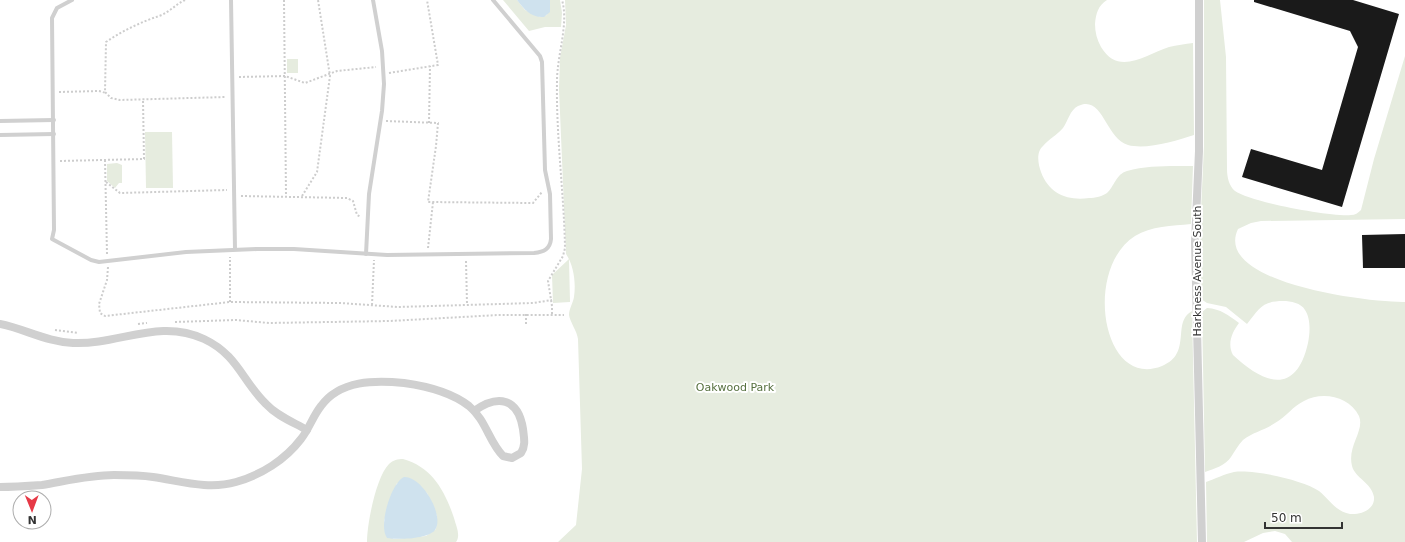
<svg xmlns="http://www.w3.org/2000/svg" width="1405" height="542" font-family="'DejaVu Sans',sans-serif">
<style>
.green{fill:#e6ecdf;fill-rule:evenodd}
.water{fill:#cfe2ee}
.building{fill:#1a1a1a}
.lines{fill:none;stroke-linecap:round;stroke-linejoin:round}
.path{stroke:#cdcdcd;stroke-width:2;stroke-dasharray:2 2;stroke-linecap:butt}
.lane{stroke:#d0d0d0;stroke-width:4}
.street{stroke:#d0d0d0;stroke-width:8}
.labels{text-anchor:middle;dominant-baseline:central;stroke-width:4;stroke-linejoin:round;paint-order:stroke}
.street-label{font-size:11px;fill:#333;stroke:#fff}
.park-label{font-size:11px;fill:#56703f;stroke:#fff}
</style>
<rect width="100%" height="100%" fill="#fff"/>
<g class="green">
<path d="M503,0H517L525,10L540,17L547,15L550,0H560L562,13L561,27H545L529,31Z"/>
<path d="M565,0H1107C1098,6 1096,13 1095,24C1095,32 1097,40 1101,47C1119,77 1146,54 1169,47C1177,45 1185,44 1193,43L1194,135C1176,141 1146,150 1128,145C1105,138 1103,94 1078,106C1070,110 1068,121 1063,128C1057,135 1049,139 1043,146C1036,152 1038,164 1041,172C1049,194 1068,201 1089,198C1095,198 1103,196 1107,193C1114,187 1116,174 1127,171C1148,165 1172,166 1193,166L1191,224C1172,226 1151,226 1135,236C1083,269 1102,390 1162,366C1193,353 1171,323 1192,311L1197,542H558L576,525L582,469L578,339C577,331 570,322 569,315C569,309 573,303 574,297C576,283 574,266 566,254L559,89L560,58L566,25Z"/>
<path d="M1204,0H1220L1226,57L1227,169C1227,177 1229,186 1235,191C1250,202 1331,217 1351,215C1355,215 1358,213 1361,210L1374,159L1405,56V219L1261,221L1251,223L1238,229C1212,284 1373,303 1405,302V542H1292L1285,534L1275,531L1263,533L1244,542H1207L1206,482C1215,479 1224,474 1234,472C1253,469 1303,480 1319,491C1329,499 1335,511 1350,514C1360,515 1375,510 1374,497C1372,483 1355,478 1352,466C1347,446 1365,431 1359,416C1349,396 1322,391 1304,401C1293,406 1286,417 1275,423C1265,430 1253,432 1243,440C1238,445 1235,451 1231,457C1226,465 1214,469 1205,472L1202,312L1207,308C1221,309 1228,315 1239,323C1232,332 1227,344 1233,355C1264,384 1296,396 1308,343C1310,333 1311,319 1305,310C1301,303 1291,301 1283,301C1262,301 1259,309 1247,324L1226,307L1207,303L1201,299L1200,232L1204,146Z"/>
<rect x="287" y="59" width="11" height="14"/>
<path d="M145,132H172L173,188H146Z"/>
<path d="M117,163L122,165V183H119L115,188L107,181V164Z"/>
<path d="M569,259L570,302L553,303L552,275Z"/>
<path d="M403,459C432,467 445,491 454,518C456,526 461,535 456,542H367C367,524 376,477 389,464C393,460 398,459 403,459ZM397,483L427,493L437,516L436,529L426,536L393,539L384,521Z"/>
</g>
<g class="water">
<path d="M517,0H550V12L544,17C531,18 524,9 517,0Z"/>
<path d="M404,477C422,476 445,516 435,530C428,539 398,540 387,538C378,526 391,483 404,477Z"/>
</g>
<g class="building">
<path d="M1254,0H1353L1399,14L1342,207L1242,177L1251,149L1322,170L1358,47L1350,31L1254,2Z"/>
<path d="M1405,234V268H1363L1362,235Z"/>
</g>
<g class="lines">
<g class="path">
<path d="M185,0C176,4 170,12 159,16C141,22 122,31 106,42L105,92L111,98L120,100L226,97"/>
<path d="M284,0L286,196"/>
<path d="M389,73L438,65L427,0"/>
<path d="M239,77L285,76L305,83L337,71L376,67"/>
<path d="M59,92L99,91L106,93"/>
<path d="M386,121L438,123L436,146L428,202L533,203L542,192"/>
<path d="M429,123L430,66"/>
<path d="M105,160L107,254"/>
<path d="M60,161L144,159L143,100"/>
<path d="M106,182L120,193L227,190"/>
<path d="M241,196L347,198L353,201L357,215L361,217"/>
<path d="M302,196L317,172L330,76L318,0"/>
<path d="M428,248L433,202"/>
<path d="M466,261L467,304"/>
<path d="M108,267L107,280L99,304L100,313L105,316L230,302L340,303L398,307L533,303L552,300"/>
<path d="M230,302V257"/>
<path d="M372,305L374,260"/>
<path d="M552,314V306L548,281L563,256L565,248C564,193 556,137 557,81C557,55 569,24 562,0"/>
<path d="M175,322L236,320L269,323L390,321L498,315H564"/>
<path d="M138,324L147,323"/>
<path d="M526,324V314"/>
<path d="M55,330L78,333"/>
</g>
<g class="lane">
<path d="M72,0L57,8L52,18L54,230L52,239L91,260L99,262L186,252L257,249H294L387,255L534,253C544,252 550,249 551,239L550,194L545,170L542,62L540,56L493,0"/>
<path d="M231,0L235,249"/>
<path d="M0,121L54,120"/>
<path d="M0,135L54,134"/>
<path d="M366,254L369,194L382,111L384,84L382,51L373,0"/>
</g>
<g class="street">
<path d="M1199,0V151L1195,242L1202,542"/>
<path d="M0,324C25,329 47,342 73,343C119,345 159,318 204,339C238,355 242,381 266,404C277,416 293,422 307,430"/>
<path d="M0,487C14,487 28,486 42,485C66,481 90,475 114,475C127,475 140,475 153,477C181,481 208,490 236,482C261,475 285,460 301,439C309,429 313,416 321,406C340,380 375,380 404,383C426,386 451,392 469,406C486,420 489,442 503,456L512,458L521,453C526,445 524,438 523,429C518,398 498,394 474,411"/>
</g>
</g>
<g class="labels">
<g class="street-label">
<text transform="translate(1197 271) rotate(-90)">Harkness Avenue South</text>
</g>
<g class="park-label">
<text x="735" y="387">Oakwood Park</text>
</g>
</g>
<g transform="translate(32 510) rotate(179)"><circle r="19" fill="#ffffff" stroke="#adadad"/>
<path d="M0-3L7 15L0 10L-7 15Z" fill="#e63946"/>
<text y="-6" font-size="11" font-weight="bold" text-anchor="middle" fill="#333333">N</text>
</g>
<path d="M1265 522v6h77v-6" fill="none" stroke="#333333" stroke-width="2"/>
<text x="1271" y="522" font-size="12" fill="#333333" stroke="#ffffff" stroke-width="3" paint-order="stroke">50 m</text>
</svg>
